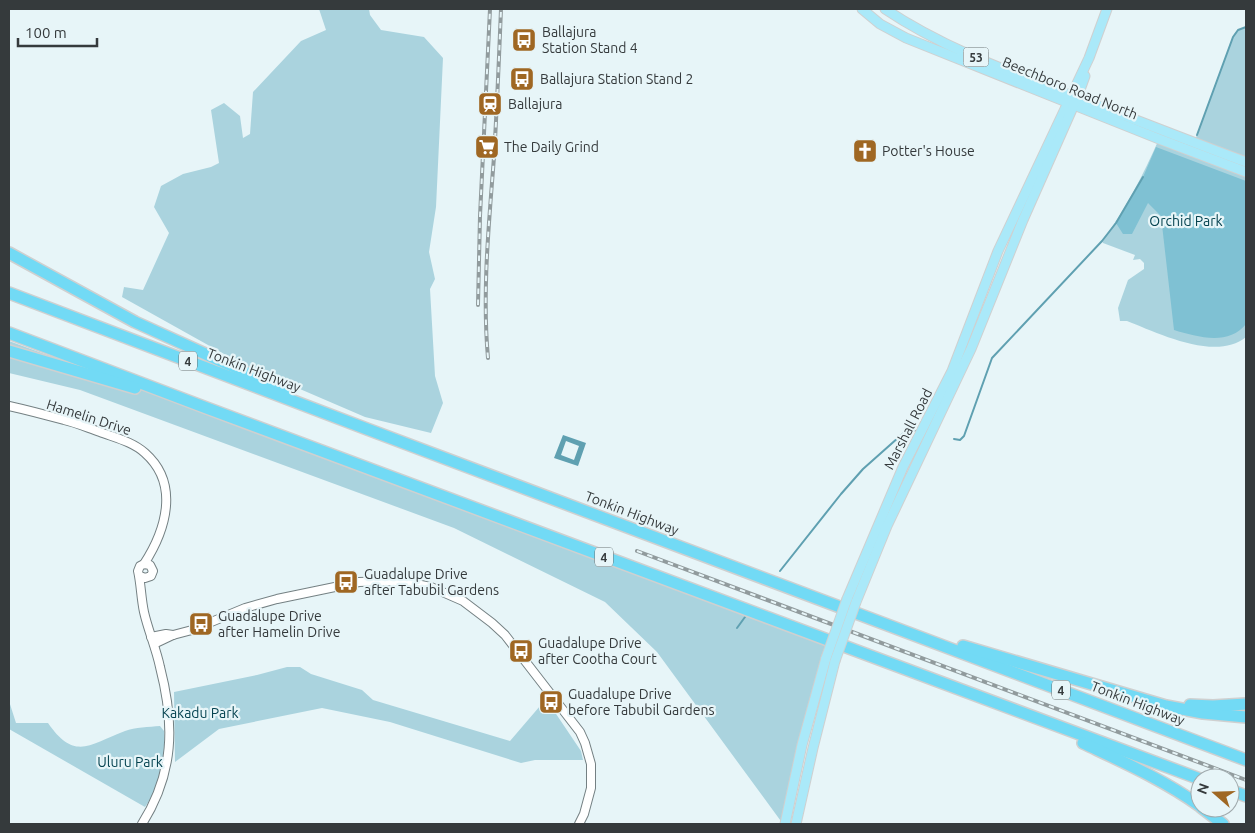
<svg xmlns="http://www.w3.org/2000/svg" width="1255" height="833" font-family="Ubuntu,sans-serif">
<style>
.green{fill:#aad3de}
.forest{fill:#7fc1d3}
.water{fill:#5fa0b1;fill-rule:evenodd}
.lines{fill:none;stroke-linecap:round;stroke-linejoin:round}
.stream{stroke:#5fa0b1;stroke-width:2}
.minor-casing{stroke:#748083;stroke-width:10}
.major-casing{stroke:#cfd0d0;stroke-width:11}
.highway-casing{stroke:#cfd0d0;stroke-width:14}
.minor{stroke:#fff;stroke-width:8}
.major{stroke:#aae9f9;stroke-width:9}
.highway{stroke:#72daf5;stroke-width:11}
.rail-casing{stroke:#919b9d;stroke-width:4}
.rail{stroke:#e7f5f8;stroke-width:2;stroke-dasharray:5.5;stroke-linecap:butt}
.major-bridge-casing{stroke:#cfd0d0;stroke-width:11;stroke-linecap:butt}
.major-bridge{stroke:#aae9f9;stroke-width:9}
.labels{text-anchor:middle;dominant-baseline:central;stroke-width:4.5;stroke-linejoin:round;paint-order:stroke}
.shield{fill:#e7f5f8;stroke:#6a7274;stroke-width:1}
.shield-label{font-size:12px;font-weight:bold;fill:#353a3c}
.poi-label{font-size:14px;fill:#353a3c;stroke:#e7f5f8;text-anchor:start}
.street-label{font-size:14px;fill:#353a3c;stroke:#e7f5f8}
.park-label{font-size:14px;fill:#054350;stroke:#e7f5f8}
</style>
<rect width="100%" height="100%" fill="#e7f5f8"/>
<g class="green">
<path d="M319,9H369L370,15L381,30L424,37L443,58L436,207L429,252L435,279L430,289L435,376L443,403L431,433L365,417L242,364L122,297L124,287L143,290L169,233L154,207L161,186L183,174L211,167L219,163L211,110L224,103L240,116L243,138L250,134L253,92L301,41L326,30Z"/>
<path d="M1246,27V162L1194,143L1233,37L1238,30Z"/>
<path d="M1159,139L1246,172V337C1216,362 1158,333 1127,321H1120L1118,308L1128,280L1144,269V263L1140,259L1133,260L1135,255L1103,243L1102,241C1126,209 1143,175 1159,139Z"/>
<path d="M9,341L832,642L783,824L657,652L605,602L454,528L80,390L9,373Z"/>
<path d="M287,667H300L311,674L362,690L373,700L510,741L546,699L581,751L583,760H535L521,763L390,722L322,708L219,729L175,762L174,692L257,675Z"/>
<path d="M9,701L16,723H48C75,762 90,744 125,731C135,727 149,727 160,726L164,731C165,757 161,785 145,807L9,729Z"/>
</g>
<path class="forest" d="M1156,147L1246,181V324C1229,346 1197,337 1174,330L1161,216L1148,203L1132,234H1123L1116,223L1143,177Z"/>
<path class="water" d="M563,435L586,443L578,466L554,458ZM566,441L579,446L574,460L561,455Z"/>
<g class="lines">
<g class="stream">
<path d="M1197,135L1233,37L1238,30L1246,27"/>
<path d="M954,439L960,440L964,436L992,358L1102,241L1116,223L1143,177"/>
<path d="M780,571L841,494L863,469L908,429L919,432"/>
<path d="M737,628L745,617"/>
</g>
<defs>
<g id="minor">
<path d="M9,406C27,410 46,415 64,420C77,423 88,428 100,432C116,438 133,442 145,453C180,484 166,530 144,564"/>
<path d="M140,576L145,578L151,576L153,571L150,565L144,564L140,566L138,571C141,584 141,598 144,612C148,630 156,648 160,667C175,725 174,773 142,824"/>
<path d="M151,637L166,634L173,635"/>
<path d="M154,644L173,635L192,630L245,608L277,599L359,582L386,581L411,583L431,587L463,601L492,623L505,635L580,732L585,743L591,764V788L584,814L579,824"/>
</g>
<g id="major">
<path d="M862,9L880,24L906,38L1159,139L1246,172"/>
<path d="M885,9C943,48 1010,72 1075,97C1132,118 1189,141 1246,162"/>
<path d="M847,599L903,467L952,371L998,251L1089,58L1107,9"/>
<path d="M856,602L887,526L971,349L1023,220L1077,98L1085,76"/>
<path d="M785,824L802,745L826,658"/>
<path d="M796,824L813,748L835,661"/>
</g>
<g id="highway">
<path d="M9,253L135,322L287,391"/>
<path d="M9,293L367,429L1246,760"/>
<path d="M9,333L204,407L1200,779"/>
<path d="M9,351L135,388"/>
<path d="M963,646L1166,706L1203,713L1246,717"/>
<path d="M1190,705L1213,706L1246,704"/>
<path d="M1083,743C1123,762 1164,780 1200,806"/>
<path d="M1230,790L1246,796"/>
<path d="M1202,808L1223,824"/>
</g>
</defs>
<use href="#minor" class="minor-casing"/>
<use href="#major" class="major-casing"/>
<use href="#highway" class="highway-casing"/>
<use href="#minor" class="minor"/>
<use href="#major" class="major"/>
<use href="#highway" class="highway"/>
<defs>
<g id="rail">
<path d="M478,305L480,216L490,9"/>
<path d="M488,358C482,292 489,223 494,157C497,108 499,58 501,9"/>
<path d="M637,551L1246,780"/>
</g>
</defs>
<use href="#rail" class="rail-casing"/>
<use href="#rail" class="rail"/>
<defs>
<g id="major-bridge">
<path d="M826,658L847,599"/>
<path d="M835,661L856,602"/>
</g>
</defs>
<use href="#major-bridge" class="major-bridge-casing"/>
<use href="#major-bridge" class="major-bridge"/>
</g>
<defs>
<symbol id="bus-square" viewBox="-11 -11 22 22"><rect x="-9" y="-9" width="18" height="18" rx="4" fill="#9f6723" stroke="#e7f5f8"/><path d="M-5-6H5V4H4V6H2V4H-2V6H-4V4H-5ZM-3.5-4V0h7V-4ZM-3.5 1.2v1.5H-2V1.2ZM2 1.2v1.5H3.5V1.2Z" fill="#fff"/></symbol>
<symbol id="station-square" viewBox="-11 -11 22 22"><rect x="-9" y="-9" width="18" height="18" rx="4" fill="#9f6723" stroke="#e7f5f8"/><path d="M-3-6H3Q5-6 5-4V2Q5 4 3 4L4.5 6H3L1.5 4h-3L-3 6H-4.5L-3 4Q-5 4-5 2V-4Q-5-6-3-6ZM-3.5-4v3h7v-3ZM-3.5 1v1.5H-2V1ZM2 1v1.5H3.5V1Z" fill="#fff"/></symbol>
<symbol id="supermarket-square" viewBox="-11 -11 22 22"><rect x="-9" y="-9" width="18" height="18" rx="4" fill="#9f6723" stroke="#e7f5f8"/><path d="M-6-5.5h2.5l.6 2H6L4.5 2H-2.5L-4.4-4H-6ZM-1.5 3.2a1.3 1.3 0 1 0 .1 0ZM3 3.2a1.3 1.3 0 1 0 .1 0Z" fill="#fff"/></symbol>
<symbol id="church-square" viewBox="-11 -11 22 22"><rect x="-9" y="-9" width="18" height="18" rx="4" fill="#9f6723" stroke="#e7f5f8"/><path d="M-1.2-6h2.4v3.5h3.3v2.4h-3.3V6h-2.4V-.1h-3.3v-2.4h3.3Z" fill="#fff"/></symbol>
</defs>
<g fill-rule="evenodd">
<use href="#bus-square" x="510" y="26" width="28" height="28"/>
<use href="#bus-square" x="508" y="65" width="28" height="28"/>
<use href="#station-square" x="476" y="90" width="28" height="28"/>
<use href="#supermarket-square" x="473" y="133" width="28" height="28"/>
<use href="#church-square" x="851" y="137" width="28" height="28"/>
<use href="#bus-square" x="332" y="568" width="28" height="28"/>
<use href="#bus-square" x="187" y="610" width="28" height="28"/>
<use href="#bus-square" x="507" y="637" width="28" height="28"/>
<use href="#bus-square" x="537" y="688" width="28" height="28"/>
</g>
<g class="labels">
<g class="shield">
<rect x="963.5" y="47.5" width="25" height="19" rx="4"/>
<rect x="179" y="351.5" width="18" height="19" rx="4"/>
<rect x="595" y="547.5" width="18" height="19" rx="4"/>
<rect x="1052" y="680.5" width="18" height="19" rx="4"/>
</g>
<g class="shield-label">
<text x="976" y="57">53</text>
<text x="188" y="361">4</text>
<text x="604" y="557">4</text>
<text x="1061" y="690">4</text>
</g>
<g class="poi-label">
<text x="542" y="32">Ballajura<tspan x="542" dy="16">Station Stand 4</tspan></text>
<text x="540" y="79">Ballajura Station Stand 2</text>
<text x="508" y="104">Ballajura</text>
<text x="504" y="147">The Daily Grind</text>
<text x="882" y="151">Potter's House</text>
<text x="364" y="574">Guadalupe Drive<tspan x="364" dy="16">after Tabubil Gardens</tspan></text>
<text x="218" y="616">Guadalupe Drive<tspan x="218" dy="16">after Hamelin Drive</tspan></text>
<text x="538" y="643">Guadalupe Drive<tspan x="538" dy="16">after Cootha Court</tspan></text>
<text x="568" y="694">Guadalupe Drive<tspan x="568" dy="16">before Tabubil Gardens</tspan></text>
</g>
<g class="street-label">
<text transform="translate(1070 88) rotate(22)">Beechboro Road North</text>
<text transform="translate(254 370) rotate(21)">Tonkin Highway</text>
<text transform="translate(89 417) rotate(18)">Hamelin Drive</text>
<text transform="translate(908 429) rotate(-63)">Marshall Road</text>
<text transform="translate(632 513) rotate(21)">Tonkin Highway</text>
<text transform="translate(1138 703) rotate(21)">Tonkin Highway</text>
</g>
<g class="park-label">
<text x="1186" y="221">Orchid Park</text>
<text x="200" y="713">Kakadu Park</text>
<text x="130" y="762">Uluru Park</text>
</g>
</g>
<rect width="1255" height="833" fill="none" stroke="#353a3c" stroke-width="20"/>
<g transform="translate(1215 793) rotate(290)"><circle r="24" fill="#e7f5f8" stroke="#a0aaad"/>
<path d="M0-4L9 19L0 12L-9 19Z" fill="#9f6723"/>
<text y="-8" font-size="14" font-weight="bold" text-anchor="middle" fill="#353a3c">N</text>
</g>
<path d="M18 38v8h79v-8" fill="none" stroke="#353a3c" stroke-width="2.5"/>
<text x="25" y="38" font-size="15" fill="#353a3c" stroke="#e7f5f8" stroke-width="4" paint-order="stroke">100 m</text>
</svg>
